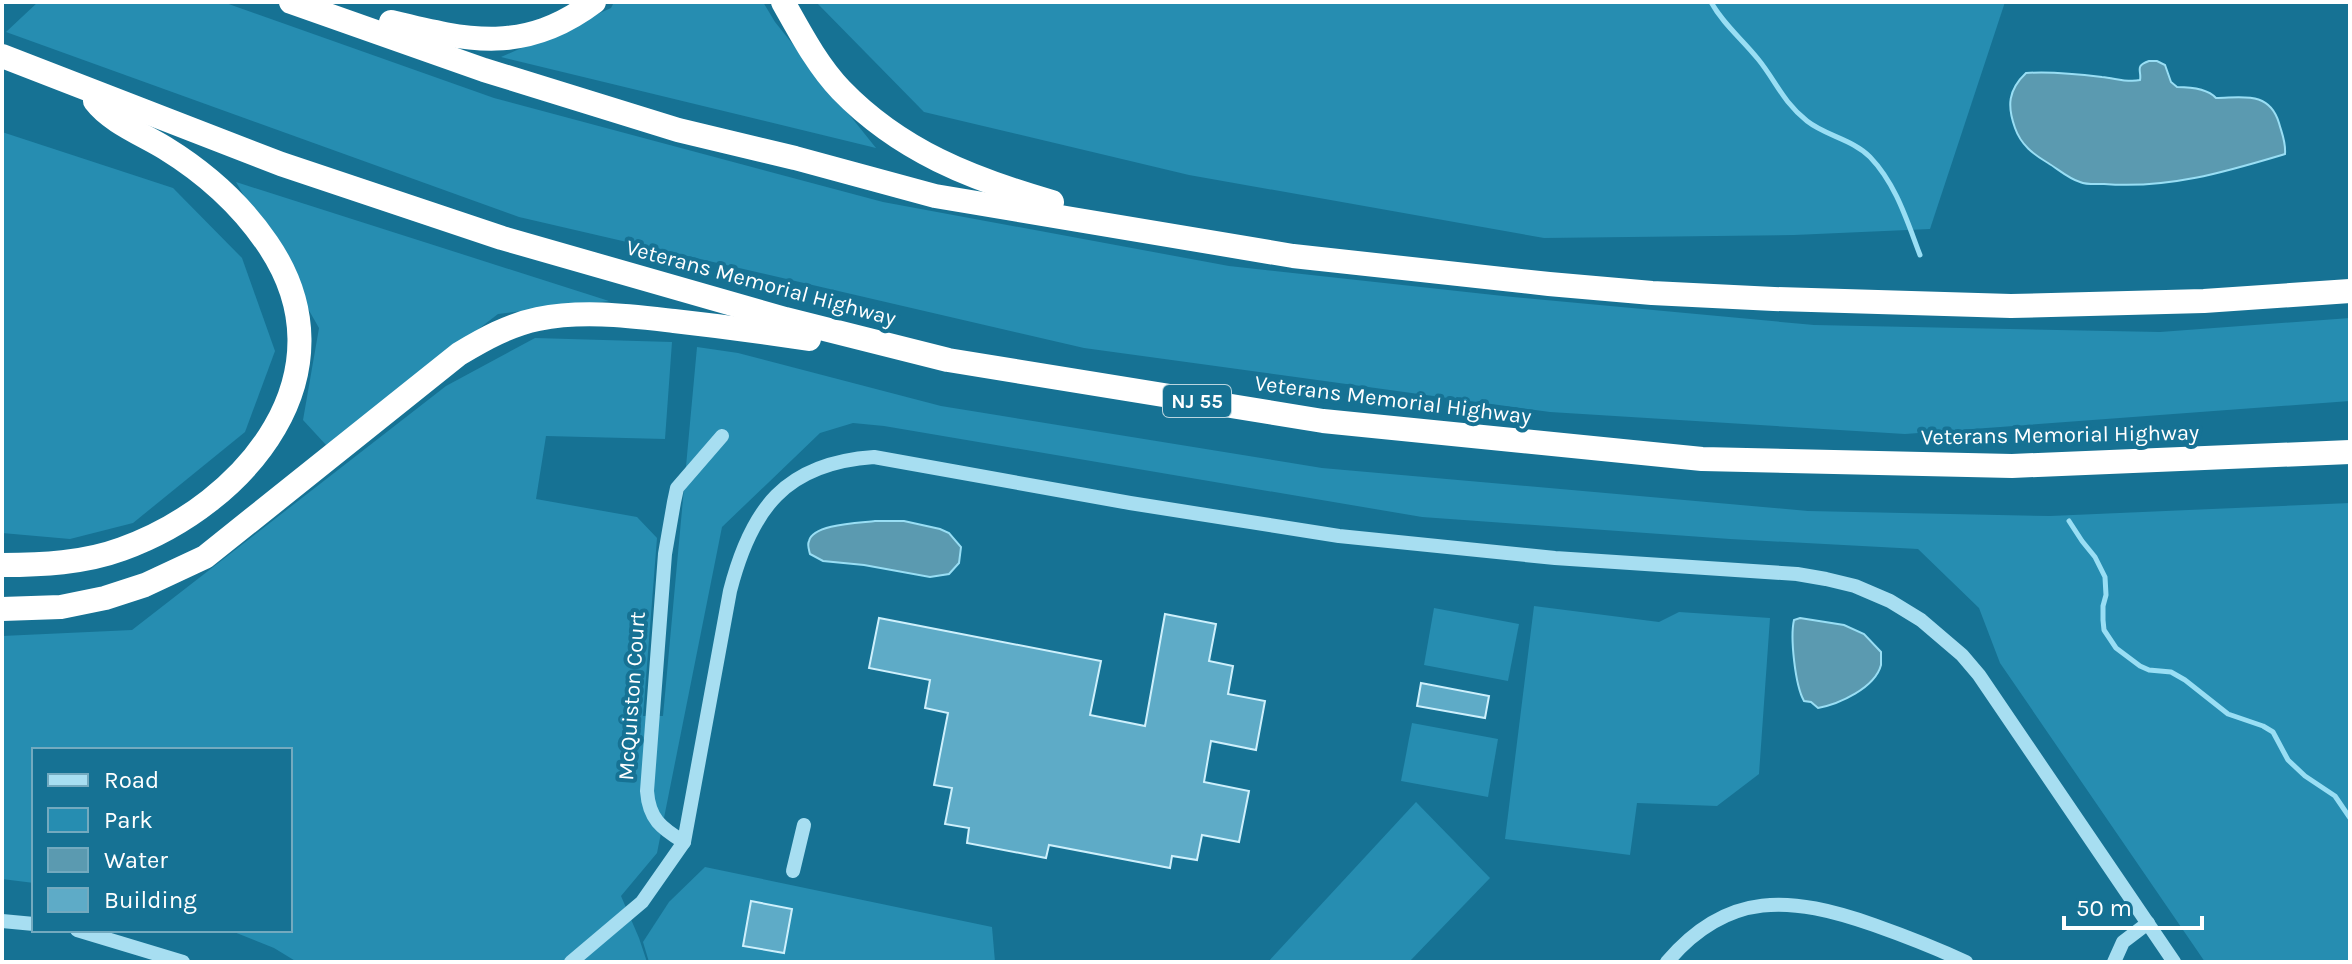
<svg xmlns="http://www.w3.org/2000/svg" width="2352" height="964" font-family="Karla,sans-serif">
<style>
.green{fill:#268db1}
.water{fill:#5b9ab0;stroke:#99def4;stroke-width:2}
.lines{fill:none;stroke-linecap:round;stroke-linejoin:round}
.stream{stroke:#99def4;stroke-width:5}
.building{fill:#5eabc7;stroke:#cef0fc;stroke-width:2}
.minor{stroke:#a7def1;stroke-width:14}
.highway{stroke:#fff;stroke-width:24}
.labels{text-anchor:middle;dominant-baseline:central;stroke-width:8;stroke-linejoin:round;paint-order:stroke}
.shield{fill:#167294;stroke:#b9d5df;stroke-width:2}
.shield-label{font-size:20px;font-weight:bold;fill:#fff}
.street-label{font-size:22px;fill:#fff;stroke:#167294}
</style>
<rect width="100%" height="100%" fill="#167294"/>
<g class="green">
<path d="M38,2H223L494,98L883,202L1229,266L1503,296L1814,325L2160,332L2350,318V401L1905,434L1550,412L1084,348L519,217L6,32Z"/>
<path d="M614,2H763L775,22L876,148L501,57L611,8Z"/>
<path d="M816,2H2005L1930,229L1794,235L1544,238L1189,175L924,112Z"/>
<path d="M2,132L173,188L242,258L275,351L245,432L133,523L70,539L2,533Z"/>
<path d="M236,182L609,301L498,314L327,446L303,420L319,328Z"/>
<path d="M535,338L672,342L665,439L546,436L536,499L637,517L657,538L643,716H663L697,347L738,353L941,406L1322,468L1808,511L2050,516L2350,503V962H2205L2000,663L1979,608L1918,549L1730,539L1422,517L884,426L853,423L820,433L722,527L657,853L621,896L639,938L647,962H297L274,948L229,930H290V750H34V883L2,879V636L132,630L446,386Z"/>
<path d="M1534,606L1659,622L1679,612L1770,618L1759,774L1717,806L1637,803L1630,855L1505,839Z"/>
<path d="M1434,608L1519,624L1508,681L1424,665Z"/>
<path d="M1412,723L1498,739L1488,797L1401,781Z"/>
<path d="M1416,802L1490,878L1409,962H1268Z"/>
<path d="M705,867L992,927L995,962H649L643,942L669,902Z"/>
</g>
<g class="water">
<path d="M2149,61H2157L2165,65L2171,82L2177,87C2190,87 2207,88 2216,98C2241,98 2269,90 2279,123C2282,134 2286,142 2285,154C2225,172 2169,189 2104,184C2097,184 2087,185 2080,182C2069,179 2058,169 2048,163C2033,154 2021,145 2015,128C2007,106 2008,90 2026,73C2051,71 2078,74 2102,77C2115,78 2127,83 2140,80C2142,71 2134,66 2149,61Z"/>
<path d="M875,521H904L940,529L949,533L961,547L959,563L949,574L930,577L864,565L823,561L810,554C809,550 807,545 809,541C813,524 860,523 875,521Z"/>
<path d="M1800,618L1844,625L1864,634L1881,652C1881,652 1881,664 1881,665C1875,688 1839,704 1818,708L1811,702L1804,701C1795,685 1790,637 1794,620Z"/>
</g>
<g class="lines">
<g class="stream">
<path d="M1711,2C1723,24 1742,39 1758,59C1776,81 1782,101 1807,121C1826,136 1852,139 1870,157C1896,184 1907,221 1920,255"/>
<path d="M2069,521L2082,541L2095,557L2105,577L2106,595L2103,606V620L2104,630L2116,648L2140,666L2149,670L2171,672L2185,680L2228,714L2263,726L2273,732L2288,760L2305,776L2335,796L2350,818"/>
</g>
</g>
<g class="building">
<path d="M1165,614L1216,624L1209,661L1233,666L1228,694L1265,701L1256,750L1211,741L1204,782L1249,791L1239,842L1202,835L1197,860L1172,856L1170,868L1049,845L1046,858L967,843L969,828L945,824L952,788L934,785L948,713L925,708L930,680L869,668L879,618L1101,661L1090,715L1145,726Z"/>
<path d="M1421,683L1489,696L1485,718L1417,706Z"/>
<path d="M751,901L792,909L784,953L743,946Z"/>
</g>
<g class="lines">
<g class="minor">
<path d="M684,842C661,828 649,819 647,791L665,554L674,502L677,488L722,436"/>
<path d="M793,871L804,825"/>
<path d="M2,921L34,924"/>
<path d="M77,930L183,962"/>
<path d="M571,962L642,902L684,842L730,591C751,509 785,463 874,457L1130,503L1339,536L1555,558L1797,574L1826,579L1855,586L1890,601L1921,620L1962,655L1979,675L2174,962"/>
<path d="M1667,962C1728,890 1791,896 1874,925C1905,936 1936,948 1966,962"/>
<path d="M2114,962L2123,942L2148,923"/>
</g>
<g class="highway">
<path d="M291,2L484,70L678,130L795,158L935,196L1293,256L1549,284L1652,293L1774,299L2011,306L2204,301L2350,291"/>
<path d="M783,2C800,32 817,65 841,90C900,151 972,179 1052,202"/>
<path d="M391,22C469,41 525,54 594,2"/>
<path d="M2,56L281,164L502,238L785,319L948,360L1323,421L1702,459L2012,466L2350,452"/>
<path d="M2,565C42,565 84,563 122,549C247,504 356,372 267,243C241,205 204,172 165,148C142,134 111,122 95,101"/>
<path d="M2,609L61,607L105,598L145,585L205,557L459,354C484,339 509,325 538,319C583,310 629,316 674,321C719,326 764,332 809,339"/>
</g>
</g>
<g class="labels">
<rect class="shield" x="1163" y="385" width="68" height="32" rx="6"/>
<g class="shield-label">
<text x="1197" y="401">NJ 55</text>
</g>
<g class="street-label">
<text transform="translate(761 283) rotate(15)">Veterans Memorial Highway</text>
<text transform="translate(1393 400) rotate(7)">Veterans Memorial Highway</text>
<text transform="translate(2060 435) rotate(-1)">Veterans Memorial Highway</text>
<text transform="translate(632 696) rotate(-86)">McQuiston Court</text>
</g>
</g>
<rect width="2352" height="964" fill="none" stroke="#ffffff" stroke-width="8"/>
<rect x="32" y="748" width="260" height="184" fill="#167294" stroke="#73aabf" stroke-width="2"/>
<rect x="48" y="774" width="40" height="12" fill="#a7def1" stroke="#73aabf" stroke-width="2"/>
<text x="104" y="788" font-size="24" fill="#ffffff">Road</text>
<rect x="48" y="808" width="40" height="24" fill="#268db1" stroke="#73aabf" stroke-width="2"/>
<text x="104" y="828" font-size="24" fill="#ffffff">Park</text>
<rect x="48" y="848" width="40" height="24" fill="#5b9ab0" stroke="#73aabf" stroke-width="2"/>
<text x="104" y="868" font-size="24" fill="#ffffff">Water</text>
<rect x="48" y="888" width="40" height="24" fill="#5eabc7" stroke="#73aabf" stroke-width="2"/>
<text x="104" y="908" font-size="24" fill="#ffffff">Building</text>
<path d="M2064 916v12h138v-12" fill="none" stroke="#ffffff" stroke-width="4"/>
<text x="2076" y="916" font-size="24" fill="#ffffff" stroke="#167294" stroke-width="6" paint-order="stroke">50 m</text>
</svg>
